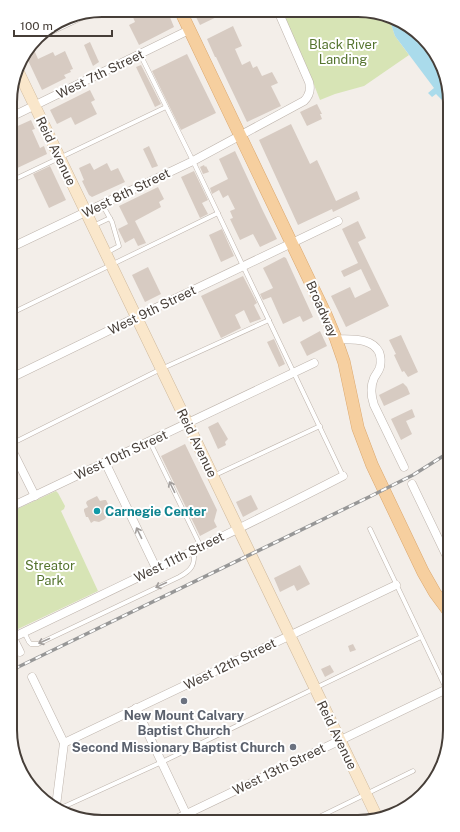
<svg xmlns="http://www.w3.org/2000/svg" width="460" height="832" font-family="'Public Sans',sans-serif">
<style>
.green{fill:#d7e4b5}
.water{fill:#aadbeb}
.building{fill:#d7cbc2}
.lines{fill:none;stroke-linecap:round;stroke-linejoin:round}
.lane-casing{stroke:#beb4ac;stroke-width:5}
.street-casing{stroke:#beb4ac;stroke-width:9}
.secondary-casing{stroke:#cfb99c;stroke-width:12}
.primary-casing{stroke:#dba86f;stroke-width:13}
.lane{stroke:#fff;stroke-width:4}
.street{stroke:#fff;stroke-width:8}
.secondary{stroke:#fae7cb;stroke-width:11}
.primary{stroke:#f6cf9f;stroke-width:12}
.rail-casing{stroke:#979797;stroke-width:3.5}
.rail{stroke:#fff;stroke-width:2;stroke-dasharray:6;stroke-linecap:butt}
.oneway{stroke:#a29e9c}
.culture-dot{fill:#0f9aa8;stroke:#fff;stroke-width:1.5}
.worship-dot{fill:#6b7280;stroke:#fff;stroke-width:1.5}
.labels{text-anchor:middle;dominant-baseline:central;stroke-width:4;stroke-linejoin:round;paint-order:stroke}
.park-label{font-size:13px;fill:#55742f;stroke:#fff}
.street-label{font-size:13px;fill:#463e38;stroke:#fff}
.culture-label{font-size:13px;font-weight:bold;fill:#0d838f;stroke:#fff;text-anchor:start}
.worship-label{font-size:13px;font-weight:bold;fill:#5b616d;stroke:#fff}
.rim{fill:none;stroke:#463e38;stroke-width:2}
</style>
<rect width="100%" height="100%" fill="#f3eee9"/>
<g class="green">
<path d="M282,11L376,12L389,18L395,36L409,55L364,86L335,94L320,100L309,72Z"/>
<path d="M56,491L58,493L65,506L64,509L61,511L98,591L18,629H15L13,511Z"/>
</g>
<path class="water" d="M389,18L418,33L445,72V103L436,94L432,97L428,93L434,88L395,36Z"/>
<g class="building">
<path d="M130,10H167L174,27L139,45L129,25L135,22Z"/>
<path d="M193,11H229L200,25Z"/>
<path d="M233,26L242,46L235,49L242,65L250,61L253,68L257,66L262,76L272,72L278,83L271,86L281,106L247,122L216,57H215L207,39Z"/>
<path d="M90,42L99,62L93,66L84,45Z"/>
<path d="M32,45L38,59L53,52L55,56L65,51L73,69L70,70L71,72L64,75L66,78L42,90L25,54Z"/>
<path d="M187,54L216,113L181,130L152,71Z"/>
<path d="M141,65L161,104L155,107L136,67Z"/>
<path d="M90,90L95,100L91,102L97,114L75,125L71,117L57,124L50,110Z"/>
<path d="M317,104L322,114H320L322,119L307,126L300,112Z"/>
<path d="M31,120L35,129L32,130L40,148L44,146L47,154L11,171V129Z"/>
<path d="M291,124L310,164L317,160L336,201L357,191L360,199L333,212L332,209L298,225L259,140Z"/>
<path d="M149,146L158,166L152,168L143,149Z"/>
<path d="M235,151L263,211L277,239L260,247L253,234L240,240L230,219L233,218L230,211L235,209L228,195L223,198L219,190L212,194L210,188L228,179L219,159Z"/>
<path d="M90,163L94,170L107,163L111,171L118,168L125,182L92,197L89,195L82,181L84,180L79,168Z"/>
<path d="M204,165L205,167L206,166L209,172L203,174L200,167Z"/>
<path d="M50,166L66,200L49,208L33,174Z"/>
<path d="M194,171L208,200L202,203L208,214L200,218L181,177Z"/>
<path d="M158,187L164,199L159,202L161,207L135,221L146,243L138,246L134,238L125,243L118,229L128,224L119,206Z"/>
<path d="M358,221L366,238L358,242L389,306L346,327L331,296L350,287L355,298L371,290L361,269L344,277L341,271L358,263L342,229Z"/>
<path d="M222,229L234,256L221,262L209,235Z"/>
<path d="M284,257L286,258L313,317L303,322L300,316L283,324L271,297L263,300L260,294L273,288L263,268Z"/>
<path d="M148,267L161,294L145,302L132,275Z"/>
<path d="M243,276L257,303L254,305L261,319L250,323L244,310L235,315L241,328L221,338L201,296Z"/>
<path d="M320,331L327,346L307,356L300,342Z"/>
<path d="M401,335L418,372L408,377L404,371L402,372L394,355L396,354L389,340Z"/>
<path d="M274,339L285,364L279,367L267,342Z"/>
<path d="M403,383L407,387L410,394L384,406L379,395Z"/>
<path d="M412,409L415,417L406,421L412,434L401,440L391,419Z"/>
<path d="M218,422L228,439L225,442L226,445L218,449L208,427Z"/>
<path d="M185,444L217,510L214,521L217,527L200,536L161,456Z"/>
<path d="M251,495L258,509L243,517L236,502Z"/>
<path d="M97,496L100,501L104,500H106L109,506L108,508L110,513L107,515L105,519L99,522L94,521L91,523L88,517H86L84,511V509L88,507L86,503L87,501Z"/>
<path d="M300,565L310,584L297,591L294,585L280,592L274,578Z"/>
<path d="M353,644L356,650L350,652L348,646Z"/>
<path d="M330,665L334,672L325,677L321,669Z"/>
</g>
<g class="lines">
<defs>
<g id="lane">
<path d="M37,39L88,15"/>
<path d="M140,54L193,161L343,476"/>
<path d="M11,181L166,107"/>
<path d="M102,204L112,222L119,246L106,253"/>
<path d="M93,226L110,218"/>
<path d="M12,313L218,213"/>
<path d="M150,442L201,547"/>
<path d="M13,443L161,369L269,320"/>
<path d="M213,476L320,426"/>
<path d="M370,529L450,697"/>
<path d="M24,632L29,642L31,644H38L179,577C192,570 195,565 194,551"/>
<path d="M61,808L162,762L421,637"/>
<path d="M317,818L413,771"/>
</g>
<g id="street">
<path d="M11,117L189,30"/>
<path d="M12,247L193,161L304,101C309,96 311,89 309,82L278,11"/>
<path d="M336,339C351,340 371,337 379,352C381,357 381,362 380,367C379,371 376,374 374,378C370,387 371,396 374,405L404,467"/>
<path d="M13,377L145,313L338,221"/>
<path d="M13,452L35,496"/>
<path d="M105,462L156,568"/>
<path d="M412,484L449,561"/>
<path d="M13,506L314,363"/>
<path d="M14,637C124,584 235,532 343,476"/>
<path d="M14,640L20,652"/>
<path d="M32,677L64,743L56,806"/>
<path d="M136,708L189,820"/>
<path d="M64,743L396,585"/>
<path d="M174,820L449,688"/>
</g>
<path id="secondary" d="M17,69L377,817"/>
<path id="primary" d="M180,10L326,315L336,339L344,362L358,428L372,465L423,572L435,593L449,612"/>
</defs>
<use href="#lane" class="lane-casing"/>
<use href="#street" class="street-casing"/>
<use href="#secondary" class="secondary-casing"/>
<use href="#primary" class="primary-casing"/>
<use href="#lane" class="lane"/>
<use href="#street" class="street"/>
<use href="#secondary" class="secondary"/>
<use href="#primary" class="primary"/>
<defs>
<path id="rail" d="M14,669L371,496L413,475L448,453"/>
</defs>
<use href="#rail" class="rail-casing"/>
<use href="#rail" class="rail"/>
</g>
<defs><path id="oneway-shaft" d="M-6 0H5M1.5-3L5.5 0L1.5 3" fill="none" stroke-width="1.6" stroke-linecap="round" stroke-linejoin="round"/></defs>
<g class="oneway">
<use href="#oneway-shaft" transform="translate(172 487) rotate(-116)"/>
<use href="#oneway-shaft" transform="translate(139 533) rotate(-116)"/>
<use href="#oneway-shaft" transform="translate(161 585) rotate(155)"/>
<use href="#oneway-shaft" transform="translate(44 641) rotate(156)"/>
</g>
<circle class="culture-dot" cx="97" cy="511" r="4"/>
<g class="worship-dot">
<circle cx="184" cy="701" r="4"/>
<circle cx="293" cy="747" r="4"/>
</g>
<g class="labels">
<g class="park-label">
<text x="343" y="44">Black River<tspan x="343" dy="15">Landing</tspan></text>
<text x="50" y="565">Streator<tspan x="50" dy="15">Park</tspan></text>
</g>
<g class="street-label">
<text transform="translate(100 74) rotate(-26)">West 7th Street</text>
<text transform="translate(56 151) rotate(64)">Reid Avenue</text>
<text transform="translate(126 193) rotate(-26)">West 8th Street</text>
<text transform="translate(322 309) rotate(66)">Broadway</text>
<text transform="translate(152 310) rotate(-26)">West 9th Street</text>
<text transform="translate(197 443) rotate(64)">Reid Avenue</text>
<text transform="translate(121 455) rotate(-25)">West 10th Street</text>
<text transform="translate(179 557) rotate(-26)">West 11th Street</text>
<text transform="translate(230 664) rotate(-26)">West 12th Street</text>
<text transform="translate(337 735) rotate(64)">Reid Avenue</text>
<text transform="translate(279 769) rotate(-26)">West 13th Street</text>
</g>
<g class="culture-label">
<text x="105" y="511">Carnegie Center</text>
</g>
<g class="worship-label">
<text x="184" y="715">New Mount Calvary<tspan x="184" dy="15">Baptist Church</tspan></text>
<text x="285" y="747" text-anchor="end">Second Missionary Baptist Church</text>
</g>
</g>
<path d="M0 0H460V832H0ZM102 17H358A85 85 0 0 1 443 102V730A85 85 0 0 1 358 815H102A85 85 0 0 1 17 730V102A85 85 0 0 1 102 17Z" fill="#fff" fill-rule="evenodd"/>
<path class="rim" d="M102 17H358A85 85 0 0 1 443 102V730A85 85 0 0 1 358 815H102A85 85 0 0 1 17 730V102A85 85 0 0 1 102 17Z"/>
<path d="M14 30v6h98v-6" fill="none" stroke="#463e38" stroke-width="2"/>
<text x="20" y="30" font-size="12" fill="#463e38" stroke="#ffffff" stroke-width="3" paint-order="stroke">100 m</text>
</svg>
